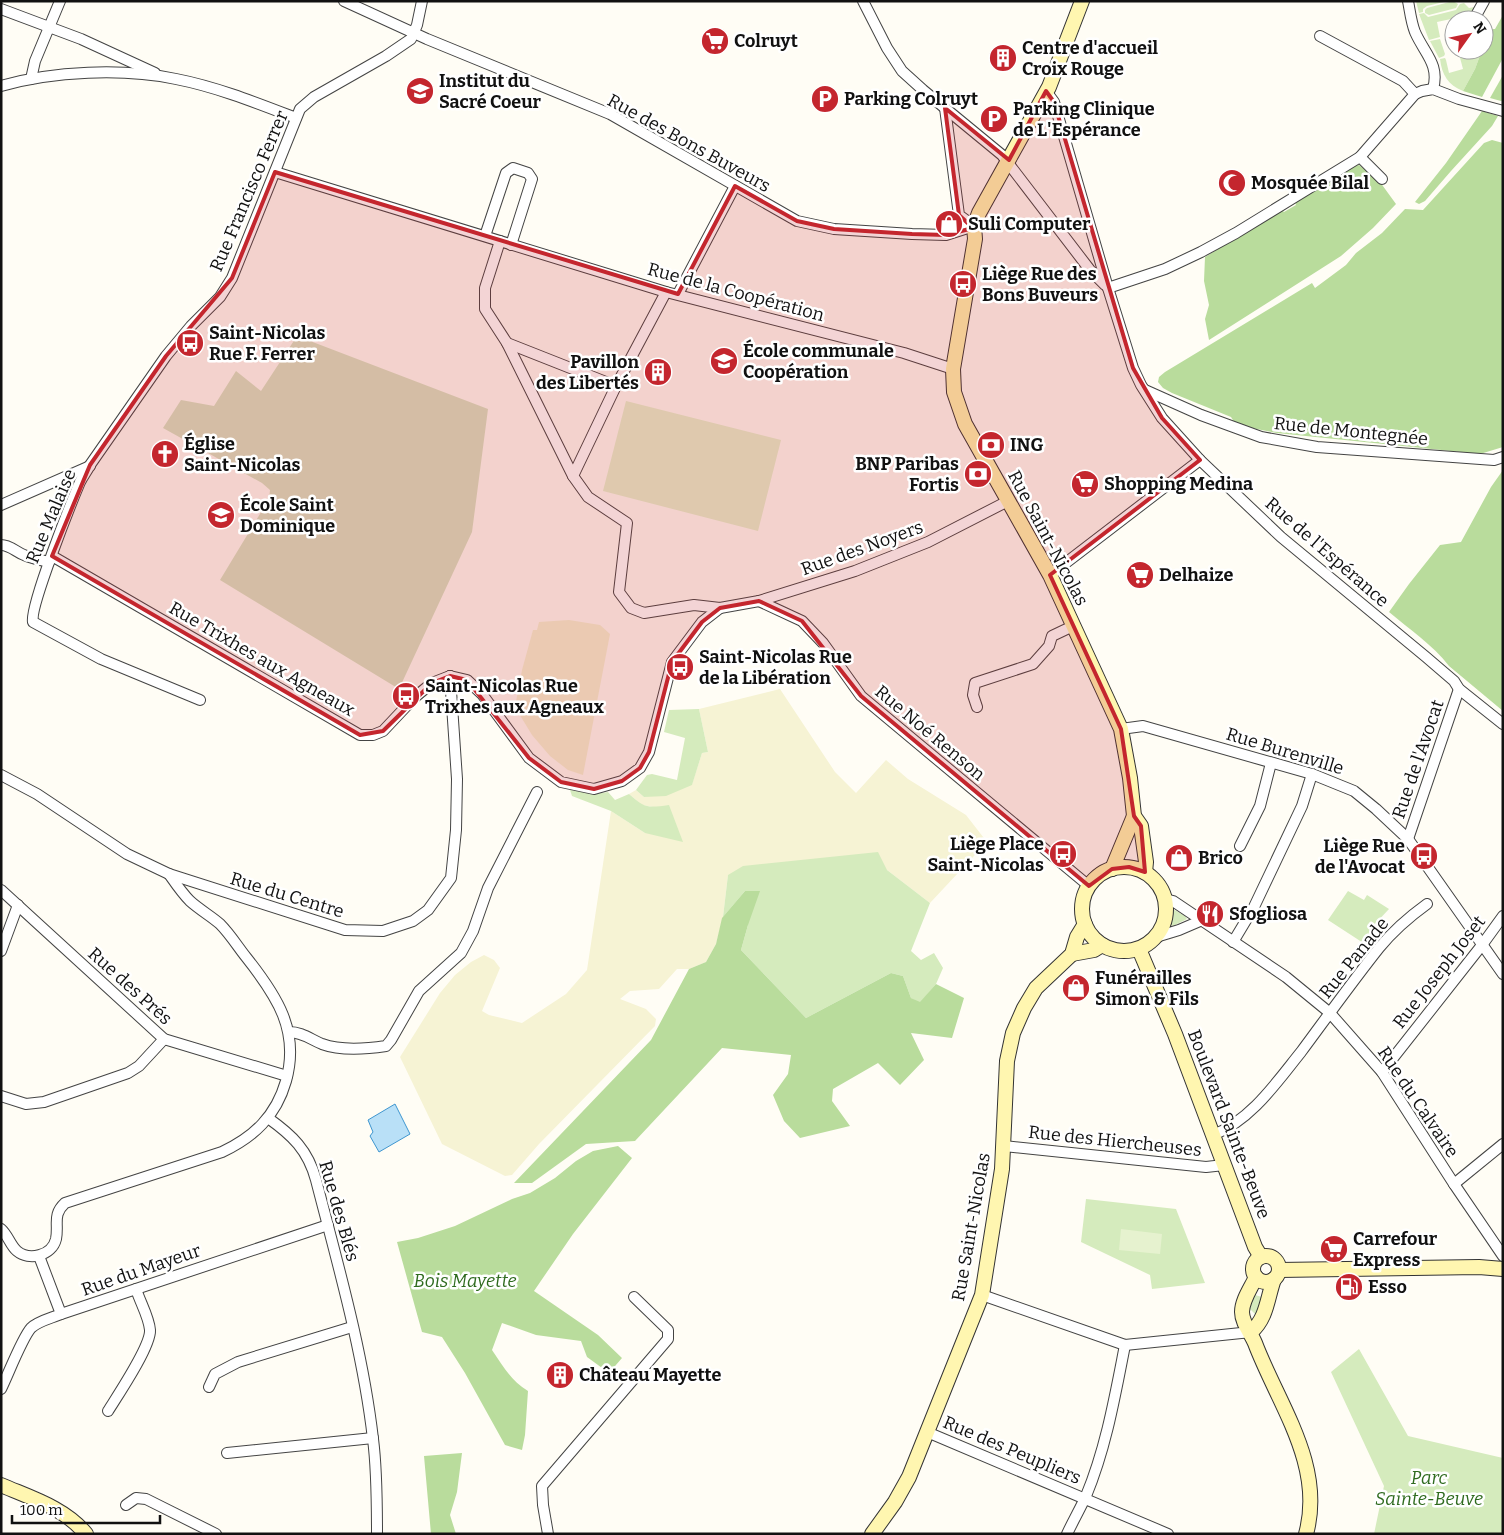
<svg xmlns="http://www.w3.org/2000/svg" width="1504" height="1535" font-family="Bitter,serif">
<style>
.farmland{fill:#f6f3d4}
.green{fill:#d5ebbd}
.forest{fill:#b9dc9c}
.cemetery{fill:#d9e3c4}
.pitch{fill:#e6f2cf}
.water{fill:#b9e0f7;stroke:#3f96cf}
.lines{fill:none;stroke-linecap:round;stroke-linejoin:round}
.street-casing{stroke:#444;stroke-width:12}
.secondary-casing{stroke:#333;stroke-width:16}
.street{stroke:#fff;stroke-width:10}
.secondary{stroke:#fff6b0;stroke-width:14}
.marked{fill:#c4262e;fill-opacity:0.2;stroke:#c4262e;stroke-width:4;stroke-linejoin:round}
.labels{text-anchor:middle;dominant-baseline:central;stroke-width:5;stroke-linejoin:round;paint-order:stroke}
.poi-label{font-size:18px;font-weight:bold;fill:#111;stroke:#fff;text-anchor:start}
.street-label{font-size:18px;fill:#111;stroke:#fff}
.park-label{font-size:18px;font-style:italic;fill:#2f6b1f;stroke:#fff}
</style>
<rect width="100%" height="100%" fill="#fffdf5"/>
<g class="farmland">
<path d="M569,620L600,625L610,634L583,775L568,770L550,756L532,735L515,707L522,670L533,630H537L539,622Z"/>
<path d="M780,689L835,772L856,793L886,760L908,779L966,815L987,842L930,903L887,870L728,875L723,917L716,944L706,962L689,969H677L659,989L630,991L620,999L646,1009L656,1019L655,1026L539,1144L512,1175L505,1176L442,1144L400,1057L440,993L455,975L471,962L484,955L494,960L500,968L482,1011L489,1015L522,1023L566,994L587,970L611,811L645,833L653,807L642,805L629,794L636,790L644,797L692,784L702,753L708,752L699,709Z"/>
</g>
<g class="green">
<path d="M1416,1H1448L1427,6L1423,9V12L1419,13Z"/>
<path d="M1453,1L1458,4L1456,8L1429,15L1425,13V10L1427,8Z"/>
<path d="M1464,3L1469,8L1475,7L1474,20H1454V33L1451,19L1437,22L1440,37L1429,40L1419,14L1424,13L1428,17L1456,10L1460,4Z"/>
<path d="M1440,39L1445,54L1444,56L1439,58L1430,41Z"/>
<path d="M1460,50H1482L1475,69L1463,91C1448,85 1442,75 1440,59L1445,58L1446,60L1449,73L1463,69L1459,54H1461Z"/>
<path d="M699,709L708,752L702,753L692,785L666,796L644,797L636,790L647,775L652,774L677,780L685,738L664,732L669,710Z"/>
<path d="M570,790L595,794L608,792L615,800L629,794C645,808 647,808 669,805L683,842L645,833L611,811L572,796Z"/>
<path d="M878,852L887,870L930,903L911,951L921,960L934,953L943,968L936,984L920,1003L911,998L903,976L891,973L806,1018L741,950L748,925L745,891L723,917L728,875L743,866Z"/>
<path d="M1348,891L1364,900L1367,895L1389,909L1374,925L1381,934L1371,948L1328,920Z"/>
<path d="M1173,909L1185,916L1187,919L1173,926L1170,925L1169,923Z"/>
<path d="M1086,1199L1176,1209L1205,1283L1152,1289L1150,1275L1081,1242Z"/>
<path d="M1255,1295L1262,1297L1263,1301L1257,1313L1255,1314L1250,1309L1251,1301Z"/>
<path d="M1359,1349L1408,1436L1503,1458V1534H1374L1384,1486L1331,1372Z"/>
</g>
<g class="forest">
<path d="M1503,15V58L1482,97L1463,91L1475,69L1482,50H1484V44L1489,29H1495Z"/>
<path d="M1503,75V100L1501,101L1490,98Z"/>
<path d="M1482,111L1498,116L1492,126L1451,171L1425,201L1419,204L1415,202L1446,163Z"/>
<path d="M1492,140L1503,143V447L1480,454L1277,433L1236,425L1231,417L1172,393L1163,388L1158,382L1159,377L1165,372L1312,283L1315,288L1346,265L1356,253L1382,233L1405,209L1423,210L1484,143Z"/>
<path d="M1359,165L1380,182L1396,204L1373,228L1341,256L1209,340L1205,319L1209,305L1204,281L1205,257L1282,210L1284,212L1296,205L1295,202L1351,166Z"/>
<path d="M1503,470V711L1449,666C1433,645 1409,629 1389,612L1409,584L1440,545L1461,542L1491,487Z"/>
<path d="M745,891H760L748,925L741,950L806,1018L891,973L903,976L911,998L920,1002L936,984L964,998L952,1038L911,1033L924,1060L900,1085L878,1063L833,1089L832,1101L850,1126L800,1138L784,1121L773,1095L788,1074L791,1055L722,1048L635,1141L586,1144L532,1183H514L651,1040L689,969L706,962L716,944L722,918Z"/>
<path d="M618,1146L632,1158L573,1234L534,1291L598,1335L622,1358L609,1373L587,1357L581,1341L536,1335L502,1323L492,1350C503,1366 511,1381 528,1391L525,1435L522,1450L505,1445L465,1373L442,1337L422,1332L397,1242L418,1238L455,1226L512,1199L530,1193L555,1178L576,1161L593,1151Z"/>
<path d="M462,1453L457,1492L450,1515L456,1534H431L424,1456Z"/>
</g>
<path class="cemetery" d="M297,336L488,409L472,532L399,689L220,580L269,499L270,490L262,483L163,428L181,400L214,406L236,371L261,391Z"/>
<g class="pitch">
<path d="M626,401L781,440L758,531L603,491Z"/>
<path d="M1121,1229L1162,1234L1160,1254L1119,1250Z"/>
</g>
<path class="water" d="M395,1104L410,1134L379,1152L370,1136L373,1132L368,1120Z"/>
<g class="lines">
<defs>
<g id="street">
<path d="M344,1L427,39L610,114L797,221L834,229L912,234L946,235L974,226"/>
<path d="M863,1L887,48L902,71L923,90L1002,155L1090,270L1105,285"/>
<path d="M1408,1C1410,11 1411,22 1415,32C1424,53 1440,64 1433,89"/>
<path d="M1,9L81,39L155,73"/>
<path d="M1474,19L1484,1"/>
<path d="M1320,36L1403,81L1415,94"/>
<path d="M31,79L35,61L60,1"/>
<path d="M1,86C53,71 123,68 176,79C217,87 257,103 296,118"/>
<path d="M1046,91L1054,102L1108,288L1133,368L1141,385L1162,418L1200,460L1281,537L1426,657L1454,681L1459,689L1503,724"/>
<path d="M945,108L959,215L974,226"/>
<path d="M1360,157L1382,179"/>
<path d="M275,172L666,292L904,353L953,369"/>
<path d="M485,236L506,173L513,168L528,173L532,179L511,245"/>
<path d="M500,241L485,288V309L507,343L573,476"/>
<path d="M1108,288L1165,269L1201,252L1236,233L1360,157L1415,94L1422,91L1433,89L1459,99L1503,111"/>
<path d="M666,292L616,386L573,476L588,497L627,523L619,592L631,608L644,613L694,605L720,608L759,601L855,571L928,542L1008,501"/>
<path d="M678,294L735,186"/>
<path d="M507,343L616,386"/>
<path d="M1145,390L1201,415L1261,437L1317,447L1494,460L1503,457"/>
<path d="M1,505L90,466"/>
<path d="M1,545C10,545 16,552 24,555C33,559 40,560 49,562"/>
<path d="M52,556L360,735H373L383,731L415,697L432,683L450,676"/>
<path d="M1050,575L1200,460"/>
<path d="M759,601L802,621L823,643L861,696L1089,886"/>
<path d="M450,676L467,680L482,694L529,758L561,782L594,789L622,781L640,768L649,752L672,662L702,622L720,608"/>
<path d="M200,700L101,659L33,622C29,608 72,501 80,482C83,476 87,471 90,465L166,356L191,326L220,297L232,278L300,109L314,97L386,56L411,39L417,25L422,1"/>
<path d="M977,707L973,695L975,683L1033,664L1049,646L1052,636L1073,626"/>
<path d="M1121,729L1143,726L1312,774L1354,791L1376,809L1408,839L1503,974"/>
<path d="M1,775L37,794L127,854L169,874L345,930L383,931L413,921L428,910L451,878L456,830L457,779L450,676"/>
<path d="M1408,839L1459,689"/>
<path d="M1240,846L1260,806L1271,763"/>
<path d="M1,890L164,1039L287,1076"/>
<path d="M1165,899L1173,901L1286,977L1330,1013L1382,1072L1454,1184L1503,1256"/>
<path d="M1156,937L1179,930L1200,921"/>
<path d="M1233,942L1254,907L1302,806L1312,774"/>
<path d="M1,951L18,905"/>
<path d="M289,1032C302,1032 310,1039 322,1044C341,1051 366,1049 386,1046L391,1040L419,991L461,953L473,931L488,888L537,792"/>
<path d="M1382,1072L1482,945L1503,916"/>
<path d="M1,1096L26,1104L44,1102L128,1073L139,1066L164,1039"/>
<path d="M268,1118C292,1135 308,1150 316,1180C338,1265 363,1352 373,1439C377,1470 377,1502 377,1534"/>
<path d="M1213,1135C1251,1120 1276,1083 1301,1052C1327,1017 1352,982 1379,948C1393,931 1409,917 1427,904"/>
<path d="M1004,1146L1206,1167L1224,1165"/>
<path d="M1454,1184L1503,1144"/>
<path d="M1,1229C8,1235 10,1245 17,1251C29,1261 52,1256 56,1239C59,1224 52,1215 65,1203L222,1152C254,1137 276,1116 286,1081C300,1031 277,996 246,957C238,947 230,934 220,924C211,916 200,910 190,901C182,893 176,884 169,874"/>
<path d="M39,1256L61,1314"/>
<path d="M982,1295L1125,1345L1251,1332"/>
<path d="M209,1387L215,1374L238,1362L352,1327"/>
<path d="M1,1389C8,1375 22,1338 31,1328C38,1321 52,1318 61,1314L328,1225"/>
<path d="M108,1411C118,1395 151,1346 150,1330C149,1317 140,1302 136,1289"/>
<path d="M927,1432L1168,1534"/>
<path d="M227,1453L373,1438"/>
<path d="M126,1505L136,1498L146,1499L216,1534"/>
<path d="M548,1534L543,1505L542,1486L668,1339V1330L634,1297"/>
<path d="M1067,1534C1073,1521 1080,1509 1086,1496C1106,1448 1115,1396 1125,1345"/>
</g>
<g id="secondary">
<path d="M1082,1L1049,87L979,213L974,226L975,239L953,369L954,392L965,424L1050,575L1121,729L1130,778L1134,816L1141,826L1146,862L1145,872"/>
<circle cx="1124" cy="909" r="42"/>
<path d="M1112,869L1134,816"/>
<path d="M1139,949L1175,1034L1255,1247L1261,1257"/>
<path d="M1072,954L1094,950L1102,945"/>
<circle cx="1266" cy="1269" r="13"/>
<path d="M1279,1270L1479,1267L1503,1269"/>
<path d="M1256,1277C1251,1288 1242,1300 1242,1312C1242,1323 1251,1333 1255,1343C1278,1404 1325,1465 1306,1534"/>
<path d="M1251,1332C1267,1318 1267,1299 1274,1279"/>
<path d="M1,1485C31,1498 65,1508 86,1534"/>
<path d="M872,1534L895,1502L909,1477L982,1295L1002,1169L1007,1061L1013,1033L1024,1008L1036,988L1072,954L1077,937L1085,924"/>
</g>
</defs>
<use href="#street" class="street-casing"/>
<use href="#secondary" class="secondary-casing"/>
<use href="#street" class="street"/>
<use href="#secondary" class="secondary"/>
</g>
<path class="marked" d="M1046,91L1054,102L1133,368L1162,418L1200,460L1050,575L1121,729L1134,816L1141,826L1145,872L1129,867L1112,869L1089,886L861,696L802,621L759,601L720,608L702,622L672,662L649,752L640,768L622,781L594,789L561,782L529,758L467,680L450,676L432,683L383,731L360,735L52,556L90,465L166,356L232,278L275,172L678,294L735,186L797,221L834,229L912,234L946,235L973,228L959,215L945,108L1009,160Z"/>
<defs>
<symbol id="supermarket-disc" viewBox="-11 -11 22 22"><circle r="9.5" fill="#c4262e" stroke="#fff"/><path d="M-6-5.5h2.5l.6 2H6L4.5 2H-2.5L-4.4-4H-6ZM-1.5 3.2a1.3 1.3 0 1 0 .1 0ZM3 3.2a1.3 1.3 0 1 0 .1 0Z" fill="#fff"/></symbol>
<symbol id="building-disc" viewBox="-11 -11 22 22"><circle r="9.5" fill="#c4262e" stroke="#fff"/><path d="M-4-6H4V6H1V3H-1V6H-4ZM-2.5-4.3h1.7v1.8h-1.7ZM.8-4.3h1.7v1.8H.8ZM-2.5-1h1.7V.8h-1.7ZM.8-1h1.7V.8H.8Z" fill="#fff"/></symbol>
<symbol id="school-disc" viewBox="-11 -11 22 22"><circle r="9.5" fill="#c4262e" stroke="#fff"/><path d="M0-5L7-2L0 1L-7-2ZM-4 1L0 2.5L4 1V4Q0 6-4 4Z" fill="#fff"/></symbol>
<symbol id="parking-disc" viewBox="-11 -11 22 22"><circle r="9.5" fill="#c4262e" stroke="#fff"/><path d="M-3.5-5.5H1a3.5 3.5 0 0 1 0 7H-1V5.5H-3.5ZM-1-3.4V-.6H.8a1.4 1.4 0 0 0 0-2.8Z" fill="#fff"/></symbol>
<symbol id="mosque-disc" viewBox="-11 -11 22 22"><circle r="9.5" fill="#c4262e" stroke="#fff"/><path d="M3.5-4.9A6 6 0 1 0 3.5 4.9A5 5 0 1 1 3.5-4.9Z" fill="#fff"/></symbol>
<symbol id="shop-disc" viewBox="-11 -11 22 22"><circle r="9.5" fill="#c4262e" stroke="#fff"/><path d="M-5-2.5h2.3a2.7 3.5 0 0 1 5.4 0H5L5.5 6h-11ZM-1.5-2.5h3a1.5 2.3 0 0 0-3 0Z" fill="#fff"/></symbol>
<symbol id="bus-disc" viewBox="-11 -11 22 22"><circle r="9.5" fill="#c4262e" stroke="#fff"/><path d="M-5-6H5V4H4V6H2V4H-2V6H-4V4H-5ZM-3.5-4V0h7V-4ZM-3.5 1.2v1.5H-2V1.2ZM2 1.2v1.5H3.5V1.2Z" fill="#fff"/></symbol>
<symbol id="bank-disc" viewBox="-11 -11 22 22"><circle r="9.5" fill="#c4262e" stroke="#fff"/><path d="M-6-4H6V4H-6ZM0-2.3a2.3 2.3 0 1 0 0 4.6a2.3 2.3 0 1 0 0-4.6Z" fill="#fff"/></symbol>
<symbol id="church-disc" viewBox="-11 -11 22 22"><circle r="9.5" fill="#c4262e" stroke="#fff"/><path d="M-1.2-6h2.4v3.5h3.3v2.4h-3.3V6h-2.4V-.1h-3.3v-2.4h3.3Z" fill="#fff"/></symbol>
<symbol id="restaurant-disc" viewBox="-11 -11 22 22"><circle r="9.5" fill="#c4262e" stroke="#fff"/><path d="M-5-6h1v4h1v-4h1v4h1v-4h1v5L-1.5 .5V6h-2V.5L-5-1ZM5-6V6H3V1.5H1.5Q1.5-4 5-6Z" fill="#fff"/></symbol>
<symbol id="fuel-disc" viewBox="-11 -11 22 22"><circle r="9.5" fill="#c4262e" stroke="#fff"/><path d="M-5.5-6h7V0h2V4h1.3V-2.5L3-4.5l.8-.8L6-3V5H2.5V1h-1V6h-7ZM-4.2-4.7v3.2H.2V-4.7Z" fill="#fff"/></symbol>
</defs>
<g fill-rule="evenodd">
<use href="#supermarket-disc" x="699" y="25" width="32" height="32"/>
<use href="#building-disc" x="987" y="42" width="32" height="32"/>
<use href="#school-disc" x="404" y="75" width="32" height="32"/>
<use href="#parking-disc" x="809" y="83" width="32" height="32"/>
<use href="#parking-disc" x="978" y="103" width="32" height="32"/>
<use href="#mosque-disc" x="1216" y="167" width="32" height="32"/>
<use href="#shop-disc" x="933" y="208" width="32" height="32"/>
<use href="#bus-disc" x="947" y="268" width="32" height="32"/>
<use href="#bus-disc" x="174" y="327" width="32" height="32"/>
<use href="#school-disc" x="708" y="345" width="32" height="32"/>
<use href="#building-disc" x="642" y="356" width="32" height="32"/>
<use href="#bank-disc" x="975" y="429" width="32" height="32"/>
<use href="#church-disc" x="149" y="438" width="32" height="32"/>
<use href="#bank-disc" x="962" y="458" width="32" height="32"/>
<use href="#supermarket-disc" x="1069" y="468" width="32" height="32"/>
<use href="#school-disc" x="205" y="499" width="32" height="32"/>
<use href="#supermarket-disc" x="1124" y="559" width="32" height="32"/>
<use href="#bus-disc" x="664" y="651" width="32" height="32"/>
<use href="#bus-disc" x="390" y="680" width="32" height="32"/>
<use href="#bus-disc" x="1047" y="838" width="32" height="32"/>
<use href="#bus-disc" x="1408" y="840" width="32" height="32"/>
<use href="#shop-disc" x="1163" y="842" width="32" height="32"/>
<use href="#restaurant-disc" x="1194" y="898" width="32" height="32"/>
<use href="#shop-disc" x="1060" y="972" width="32" height="32"/>
<use href="#supermarket-disc" x="1318" y="1233" width="32" height="32"/>
<use href="#fuel-disc" x="1333" y="1271" width="32" height="32"/>
<use href="#building-disc" x="544" y="1359" width="32" height="32"/>
</g>
<g class="labels">
<g class="poi-label">
<text x="734" y="41">Colruyt</text>
<text x="1022" y="48">Centre d'accueil<tspan x="1022" dy="21">Croix Rouge</tspan></text>
<text x="439" y="81">Institut du<tspan x="439" dy="21">Sacré Coeur</tspan></text>
<text x="844" y="99">Parking Colruyt</text>
<text x="1013" y="109">Parking Clinique<tspan x="1013" dy="21">de L'Espérance</tspan></text>
<text x="1251" y="183">Mosquée Bilal</text>
<text x="968" y="224">Suli Computer</text>
<text x="982" y="274">Liège Rue des<tspan x="982" dy="21">Bons Buveurs</tspan></text>
<text x="209" y="333">Saint-Nicolas<tspan x="209" dy="21">Rue F. Ferrer</tspan></text>
<text x="743" y="351">École communale<tspan x="743" dy="21">Coopération</tspan></text>
<text x="639" y="362" text-anchor="end">Pavillon<tspan x="639" dy="21">des Libertés</tspan></text>
<text x="184" y="444">Église<tspan x="184" dy="21">Saint-Nicolas</tspan></text>
<text x="1010" y="445">ING</text>
<text x="959" y="464" text-anchor="end">BNP Paribas<tspan x="959" dy="21">Fortis</tspan></text>
<text x="1104" y="484">Shopping Medina</text>
<text x="240" y="505">École Saint<tspan x="240" dy="21">Dominique</tspan></text>
<text x="1159" y="575">Delhaize</text>
<text x="699" y="657">Saint-Nicolas Rue<tspan x="699" dy="21">de la Libération</tspan></text>
<text x="425" y="686">Saint-Nicolas Rue<tspan x="425" dy="21">Trixhes aux Agneaux</tspan></text>
<text x="1044" y="844" text-anchor="end">Liège Place<tspan x="1044" dy="21">Saint-Nicolas</tspan></text>
<text x="1405" y="846" text-anchor="end">Liège Rue<tspan x="1405" dy="21">de l'Avocat</tspan></text>
<text x="1198" y="858">Brico</text>
<text x="1229" y="914">Sfogliosa</text>
<text x="1095" y="978">Funérailles<tspan x="1095" dy="21">Simon &amp; Fils</tspan></text>
<text x="1353" y="1239">Carrefour<tspan x="1353" dy="21">Express</tspan></text>
<text x="1368" y="1287">Esso</text>
<text x="579" y="1375">Château Mayette</text>
</g>
<g class="street-label">
<text transform="translate(689 143) rotate(29)">Rue des Bons Buveurs</text>
<text transform="translate(249 191) rotate(-67)">Rue Francisco Ferrer</text>
<text transform="translate(736 292) rotate(15)">Rue de la Coopération</text>
<text transform="translate(1351 431) rotate(6)">Rue de Montegnée</text>
<text transform="translate(51 516) rotate(-67)">Rue Malaise</text>
<text transform="translate(1048 538) rotate(62)">Rue Saint-Nicolas</text>
<text transform="translate(862 548) rotate(-20)">Rue des Noyers</text>
<text transform="translate(1327 552) rotate(41)">Rue de l'Espérance</text>
<text transform="translate(262 659) rotate(30)">Rue Trixhes aux Agneaux</text>
<text transform="translate(930 733) rotate(40)">Rue Noé Renson</text>
<text transform="translate(1285 751) rotate(17)">Rue Burenville</text>
<text transform="translate(1418 759) rotate(-71)">Rue de l'Avocat</text>
<text transform="translate(287 895) rotate(17)">Rue du Centre</text>
<text transform="translate(1354 958) rotate(-51)">Rue Panade</text>
<text transform="translate(1439 972) rotate(-52)">Rue Joseph Joset</text>
<text transform="translate(130 986) rotate(42)">Rue des Prés</text>
<text transform="translate(1418 1102) rotate(56)">Rue du Calvaire</text>
<text transform="translate(1229 1124) rotate(69)">Boulevard Sainte-Beuve</text>
<text transform="translate(1115 1141) rotate(6)">Rue des Hiercheuses</text>
<text transform="translate(339 1211) rotate(74)">Rue des Blés</text>
<text transform="translate(971 1227) rotate(-80)">Rue Saint-Nicolas</text>
<text transform="translate(141 1270) rotate(-19)">Rue du Mayeur</text>
<text transform="translate(1012 1450) rotate(23)">Rue des Peupliers</text>
</g>
<g class="park-label">
<text x="465" y="1281">Bois Mayette</text>
<text x="1429" y="1478">Parc<tspan x="1429" dy="21">Sainte-Beuve</tspan></text>
</g>
</g>
<rect width="1504" height="1535" fill="none" stroke="#111111" stroke-width="5"/>
<g transform="translate(1469 35) rotate(57)"><circle r="24" fill="#ffffff" stroke="#a0a0a0"/>
<path d="M0-4L9 19L0 12L-9 19Z" fill="#c4262e"/>
<text y="-8" font-size="14" font-weight="bold" text-anchor="middle" fill="#111111">N</text>
</g>
<path d="M12 1515v8h148v-8" fill="none" stroke="#111111" stroke-width="2.5"/>
<text x="20" y="1515" font-size="15" fill="#111111" stroke="#ffffff" stroke-width="4" paint-order="stroke">100 m</text>
</svg>
